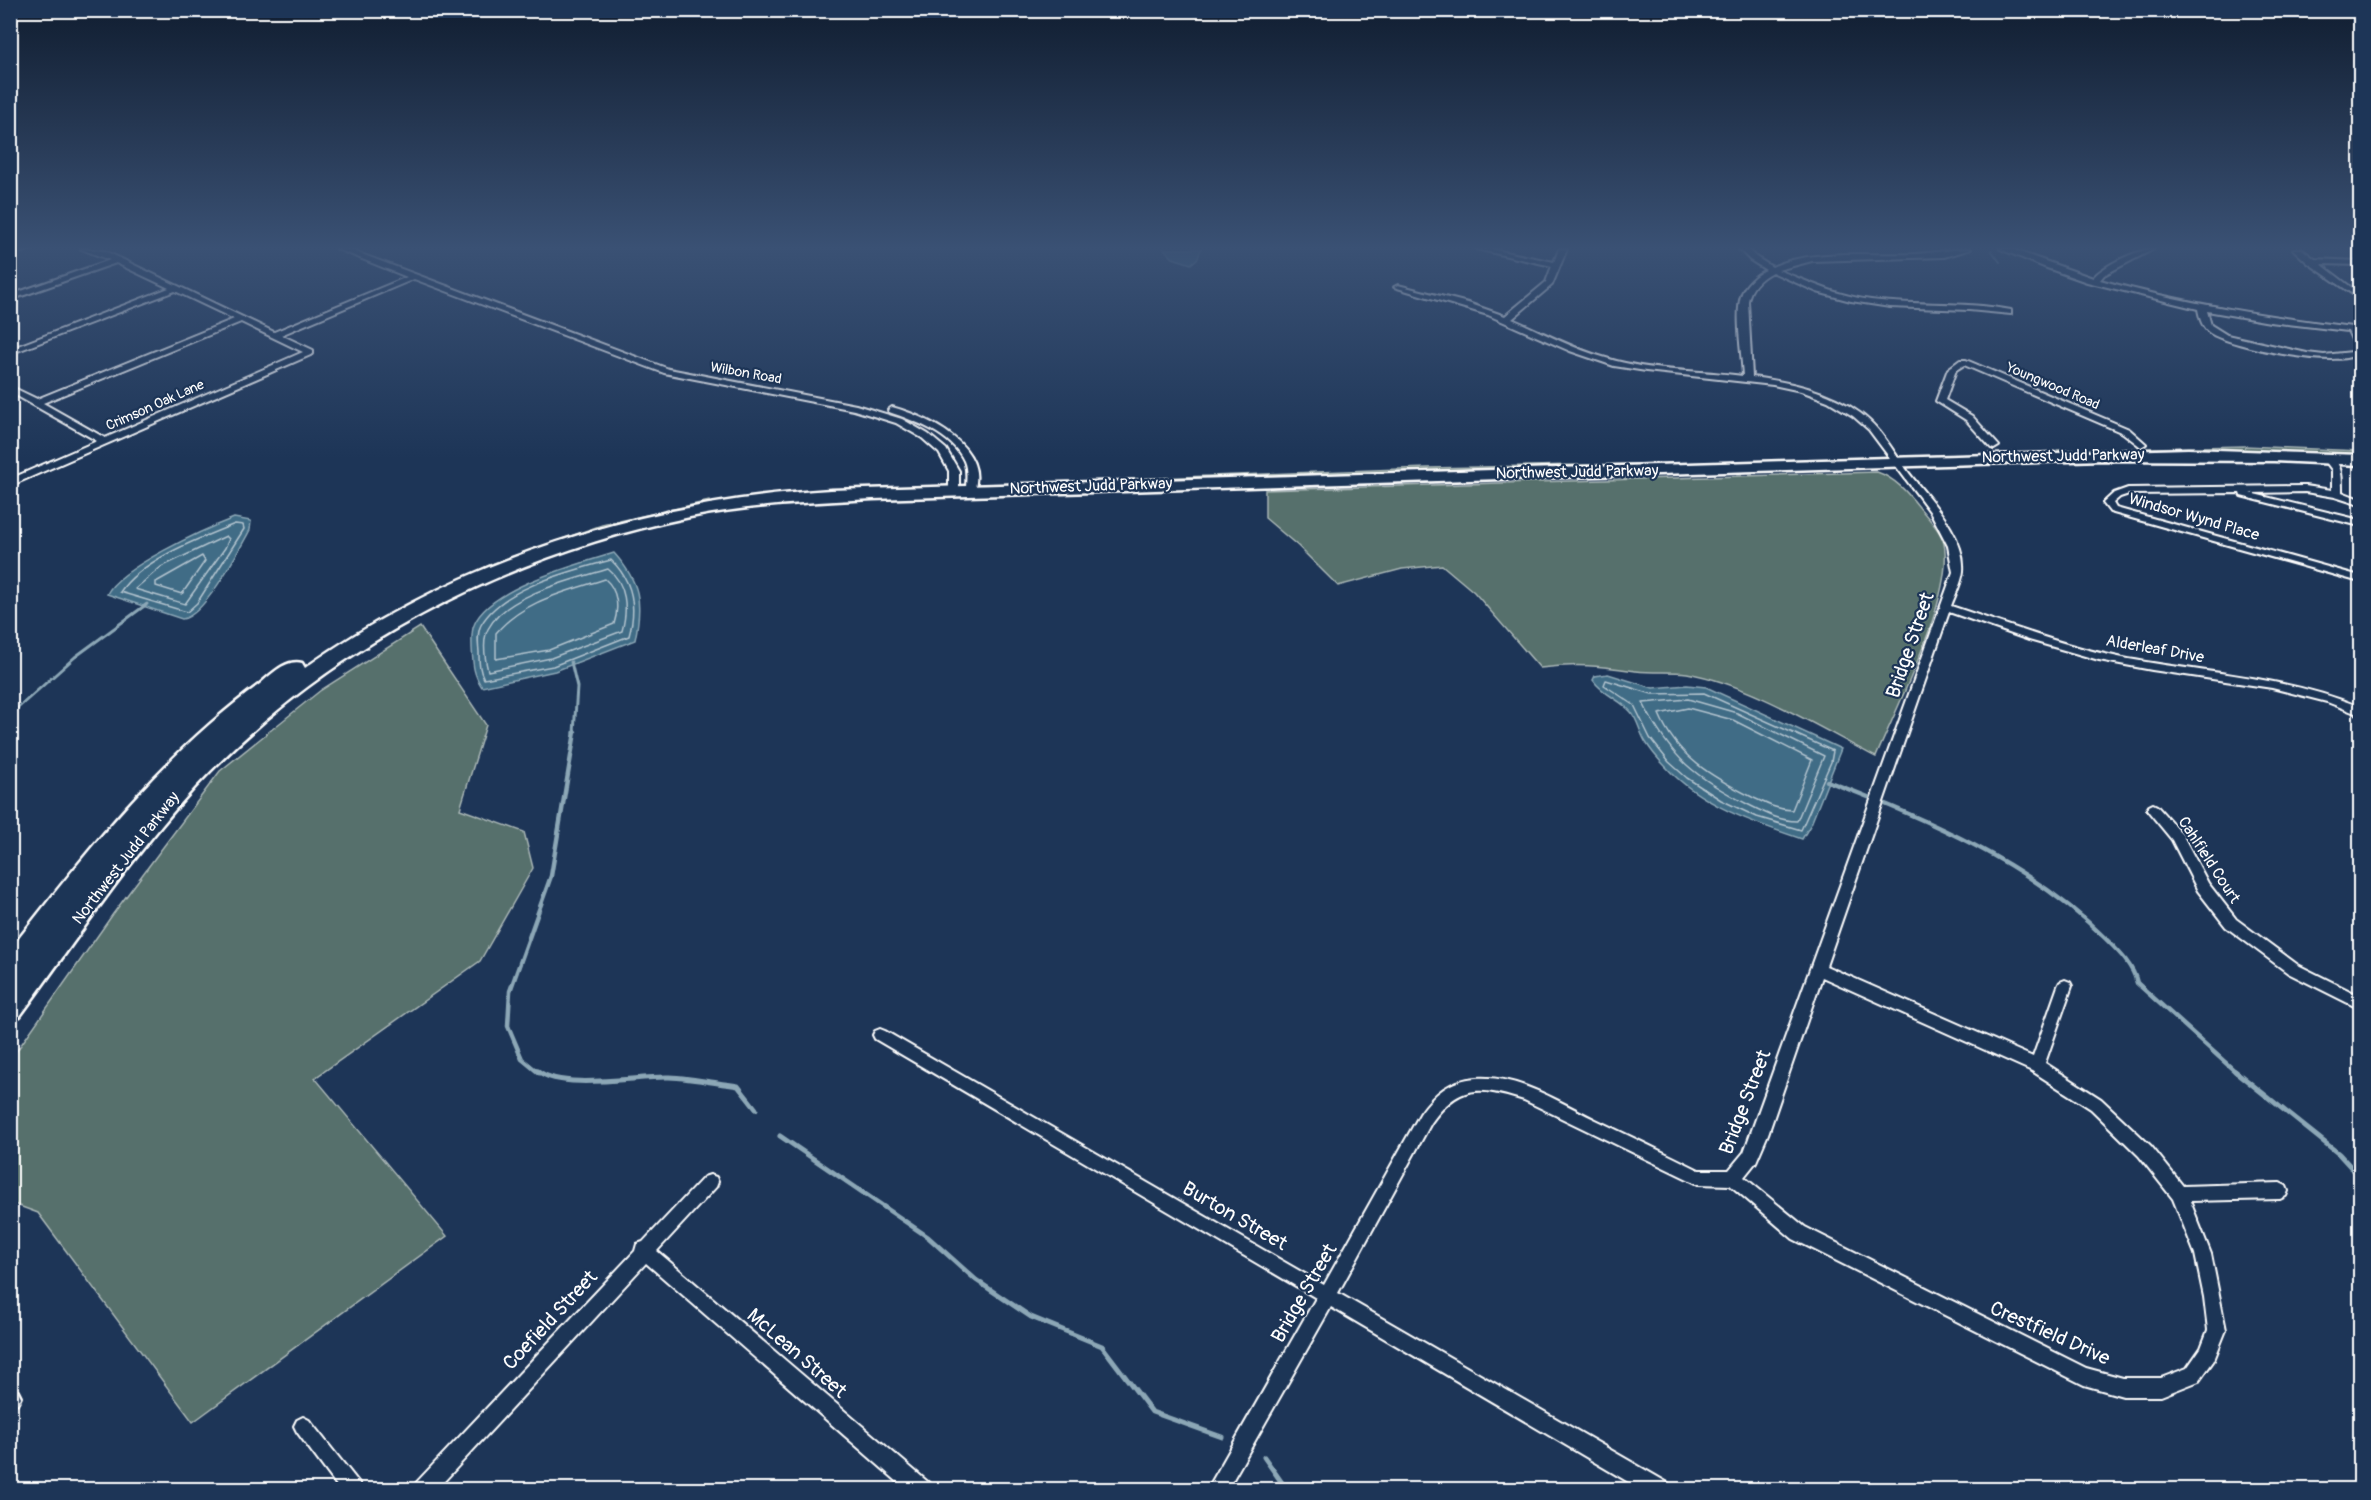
<svg xmlns="http://www.w3.org/2000/svg" width="2371" height="1500" font-family="Pangolin,sans-serif">
<style>
.green{fill:#566f6c;stroke:#aab7b6;stroke-width:1.5}
.water{fill:#406c86;stroke:#8ca7b6;stroke-width:1.5}
.lines{fill:none;stroke-linecap:round;stroke-linejoin:round}
.shore{stroke:#b3c4cf;stroke-width:1.5}
.stream-far3{stroke:#8ca7b6;stroke-width:2}
.stream-far2{stroke:#8ca7b6;stroke-width:3}
.stream-far1{stroke:#8ca7b6;stroke-width:4.5}
.stream{stroke:#8ca7b6;stroke-width:5}
.street-casing{stroke:#fff;stroke-width:4}
.highway-casing{stroke:#fff;stroke-width:5}
.street{fill:#1d3557;fill-rule:evenodd}
.highway{fill:#1d3557;fill-rule:evenodd}
.labels{text-anchor:middle;dominant-baseline:central;stroke-width:4.5;stroke-linejoin:round;paint-order:stroke}
.far-street-label{font-size:14px;fill:#fff;stroke:#1d3557}
.street-label{font-size:16px;fill:#fff;stroke:#1d3557}
.near-street-label{font-size:20px;fill:#fff;stroke:#1d3557}
</style>
<rect width="100%" height="100%" fill="#1d3557"/>
<filter id="ink" filterUnits="userSpaceOnUse"><feTurbulence type="fractalNoise" baseFrequency=".0167" numOctaves="2"/><feDisplacementMap in="SourceGraphic" scale="12" xChannelSelector="R" yChannelSelector="G"/><feConvolveMatrix kernelMatrix="1 2 1 2 8 2 1 2 1" color-interpolation-filters="sRGB"/></filter>
<g filter="url(#ink)">
<g class="green">
<path d="M2245,446L2360,451V456L2240,450L2060,452L2058,450Z"/>
<path d="M1728,462L1731,464L1708,466L1128,482V479L1428,468Z"/>
<path d="M1877,472C1895,478 1907,492 1919,507C1926,516 1940,529 1943,540C1958,588 1896,708 1876,757C1820,728 1749,684 1687,673C1671,671 1653,673 1636,671C1599,666 1578,663 1540,668L1474,592L1442,565L1402,569L1338,586L1298,546L1265,518V490Z"/>
<path d="M709,501L710,503L655,516L495,568L256,711L11,997L10,982L116,843L263,697L310,663L399,609L494,563L602,525Z"/>
<path d="M420,627L486,725L460,809L524,832L533,868L480,961L315,1078L447,1236L193,1422L38,1213L11,1203V1059L113,914L220,771L321,690Z"/>
</g>
<g class="water">
<path d="M1164,249H1201L1198,258L1191,264L1173,258Z"/>
<path d="M234,518L251,521L250,530C239,550 204,617 182,619L107,594C119,568 205,529 234,518Z"/>
<path d="M614,553C640,582 643,602 635,640L555,671L482,687C473,674 473,664 472,648C472,642 471,632 474,625C488,588 578,564 614,553Z"/>
<path d="M1608,674L1653,688L1687,685L1706,687L1841,749L1811,824L1802,839C1754,823 1700,805 1665,766C1658,759 1650,749 1645,741C1639,731 1638,720 1631,712C1620,699 1603,695 1593,680L1595,676Z"/>
</g>
<g class="lines">
<g class="shore">
<path d="M235,524L243,525L244,529L197,603L187,612L120,592C141,560 200,538 235,524Z"/>
<path d="M226,536L229,539L225,548L185,604L135,589L161,567Z"/>
<path d="M202,556L205,561L182,594L156,586V582Z"/>
<path d="M611,560C633,581 637,607 629,636L553,666L484,679C479,670 479,662 479,652C478,643 477,633 481,625C502,587 572,571 611,560Z"/>
<path d="M608,569C627,584 628,609 622,631L551,658L488,671C485,659 482,641 488,629C506,594 573,580 608,569Z"/>
<path d="M605,579C618,590 619,609 614,624L549,650L496,659V633C524,600 566,592 605,579Z"/>
<path d="M1606,680L1652,694L1704,693L1833,751L1831,762L1801,830L1757,817L1721,800L1687,778L1669,762L1650,738L1634,705L1604,685Z"/>
<path d="M1688,699L1737,713L1824,756L1797,821C1780,821 1765,813 1749,805C1696,778 1670,758 1643,703Z"/>
<path d="M1688,708L1733,720L1812,760L1792,810C1777,810 1765,803 1752,797C1712,777 1677,757 1659,714Z"/>
</g>
<path class="stream-far3" d="M1991,250L2000,262"/>
<g class="stream-far2">
<path d="M571,662L577,687L574,733"/>
<path d="M10,715L75,657L147,604"/>
</g>
<g class="stream-far1">
<path d="M1827,781C1925,818 2030,863 2106,939C2118,951 2133,965 2137,983L2237,1073"/>
<path d="M539,1073L522,1059L508,1026L510,991L551,876L575,732"/>
</g>
<g class="stream">
<path d="M538,1071C564,1091 636,1076 669,1077C692,1078 715,1083 738,1086L756,1109"/>
<path d="M2235,1071L2339,1154L2360,1177"/>
<path d="M780,1136L928,1237L976,1280L1031,1317L1102,1346L1152,1412L1222,1437"/>
<path d="M1264,1457L1287,1490"/>
</g>
<defs>
<g id="street">
<path d="M34,249L10,254V250Z"/>
<path d="M81,249L105,251L274,332L407,277L337,249H348L669,369L856,405L902,419L928,434L946,449L959,471V491L954,494L949,491V471L939,453L922,438L896,423L854,410L664,373L414,279L281,335L313,350V354L10,486V479L97,441L10,392V386L37,399L234,319L175,291L10,354V349L169,288L116,263L10,300V295L110,260ZM241,322L303,352L105,438L43,403Z"/>
<path d="M1476,249H1491L1554,262L1559,249H1567L1552,285L1512,319C1543,332 1573,349 1606,358C1650,372 1698,370 1743,376C1742,355 1735,315 1741,296C1744,285 1756,274 1766,270L1750,260L1739,249H1747L1756,257L1772,267C1812,248 1872,256 1915,254C1934,253 1952,249 1971,249L1944,257L1812,261L1778,270C1809,282 1838,296 1871,300C1918,306 1965,301 2011,310V314L1969,310L1890,307L1851,301L1817,292L1772,272C1760,278 1750,288 1748,301L1752,377C1790,382 1828,390 1860,413C1880,427 1892,450 1906,469C1926,497 1966,533 1963,571C1962,582 1955,595 1951,606C2008,625 2064,646 2123,658C2203,673 2284,676 2360,707V715L2327,702L2272,688L2152,670L2099,660L2029,640L1949,612L1826,966L2033,1057L2058,986L2060,982L2065,980L2070,982L2072,986L2045,1063L2101,1099L2151,1146L2183,1186L2280,1183L2286,1186L2288,1191L2286,1196L2280,1199L2190,1201L2211,1254L2226,1330L2214,1360L2199,1381L2161,1396H2123L2084,1385L1793,1239L1730,1185L1698,1184L1524,1100C1479,1086 1459,1084 1431,1123L1338,1293L1668,1483L1670,1490H1642L1331,1307L1227,1490H1207L1316,1298L875,1039L873,1035L875,1031L880,1029L885,1031L1324,1285L1420,1114C1434,1094 1450,1080 1476,1078C1518,1075 1559,1102 1596,1120C1630,1136 1665,1153 1699,1170H1729L1744,1152L1953,572L1948,546L1931,513L1869,430L1853,416L1828,401L1801,391L1773,385L1646,371L1614,366L1570,351L1488,315L1394,287L1398,285L1468,303L1505,316L1546,282L1552,266ZM1822,977L2032,1071L2091,1109L2139,1156L2173,1199L2195,1254L2204,1297L2208,1330L2201,1348L2187,1368L2161,1378H2123L2086,1368L1805,1227L1744,1177L1756,1162L1768,1134Z"/>
<path d="M2000,249H2011L2093,278C2102,266 2138,249 2154,249L2104,275L2100,280C2186,304 2272,317 2360,328V332H2357L2360,340V351C2349,372 2228,346 2210,333C2202,327 2200,319 2198,309L2087,282L2044,267ZM2207,311L2270,322L2348,331L2355,346L2352,352L2324,355L2307,353L2227,335L2211,325Z"/>
<path d="M2293,249H2302L2315,259L2360,261V265L2321,264L2360,294V299L2308,263Z"/>
<path d="M1960,360H1966L2129,429L2146,444L2141,447L2123,433L1964,365L1956,370L1945,400L1972,416L1999,446L1994,449L1991,448L1966,420L1936,401L1948,369Z"/>
<path d="M892,407C927,417 990,446 974,492H968L966,490C966,481 968,470 964,461C952,434 915,421 889,412L888,410Z"/>
<path d="M2327,454C2343,463 2342,476 2342,492L2360,499V505L2335,497L2305,492L2250,493L2360,520V526L2241,496L2240,493L2129,494L2120,497L2113,503L2116,508L2360,576V582L2110,512L2103,503L2114,493L2128,488L2305,486L2332,490V470L2322,457Z"/>
<path d="M2153,804L2157,806L2182,834L2208,883L2236,919L2298,965L2360,996V1009L2288,973L2226,927L2198,891L2172,840L2149,812L2147,809L2149,806Z"/>
<path d="M710,1175L716,1177L718,1182L716,1187L657,1251L929,1483L931,1490H907L646,1263L436,1490H414L416,1483L635,1251L637,1244L643,1242L704,1177Z"/>
<path d="M12,1388L18,1391L21,1397L18,1403L10,1407Z"/>
<path d="M303,1417L309,1420L359,1483L361,1490H340L297,1432L294,1426L297,1420Z"/>
</g>
<path id="highway" d="M2188,449L2360,455V465L2274,461L2102,460L873,499C812,502 751,505 690,517C505,555 325,648 195,787C130,858 77,939 20,1016L10,1019V987L17,978L10,981V950C85,854 161,756 260,684C272,674 286,659 302,663L305,668C459,559 645,501 831,490Z"/>
</defs>
<use href="#street" class="street-casing"/>
<use href="#highway" class="highway-casing"/>
<use href="#street" class="street"/>
<use href="#highway" class="highway"/>
</g>
</g>
<linearGradient id="sky" x2="0" y2="1"><stop stop-color="#101d30"/><stop offset="0.54" stop-color="#3a5174"/><stop offset="1" stop-color="#3a5174" stop-opacity="0"/></linearGradient>
<rect width="2371" height="459" fill="url(#sky)"/>
<g class="labels">
<g class="far-street-label">
<text transform="translate(746 373) rotate(10)">Wilbon Road</text>
<text transform="translate(2053 386) rotate(23)">Youngwood Road</text>
<text transform="translate(155 405) rotate(-24)">Crimson Oak Lane</text>
</g>
<g class="street-label">
<text transform="translate(2063 456) rotate(-1)">Northwest Judd Parkway</text>
<text transform="translate(1577 472) rotate(-1)">Northwest Judd Parkway</text>
<text transform="translate(1091 486) rotate(-2)">Northwest Judd Parkway</text>
<text transform="translate(2194 517) rotate(16)">Windsor Wynd Place</text>
<text transform="translate(2155 649) rotate(10)">Alderleaf Drive</text>
<text transform="translate(126 858) rotate(-52)">Northwest Judd Parkway</text>
<text transform="translate(2209 860) rotate(57)">Cahlfield Court</text>
</g>
<g class="near-street-label">
<text transform="translate(1910 645) rotate(-71)">Bridge Street</text>
<text transform="translate(1745 1102) rotate(-69)">Bridge Street</text>
<text transform="translate(1235 1216) rotate(30)">Burton Street</text>
<text transform="translate(1304 1293) rotate(-60)">Bridge Street</text>
<text transform="translate(550 1320) rotate(-47)">Coefield Street</text>
<text transform="translate(2050 1333) rotate(24)">Crestfield Drive</text>
<text transform="translate(797 1353) rotate(41)">McLean Street</text>
</g>
</g>
<rect width="2371" height="1500" fill="none" stroke="#1d3557" stroke-width="36"/>
<rect x="18" y="18" width="2335" height="1464" fill="none" stroke="#fff" stroke-width="2" filter="url(#ink)"/>
</svg>
